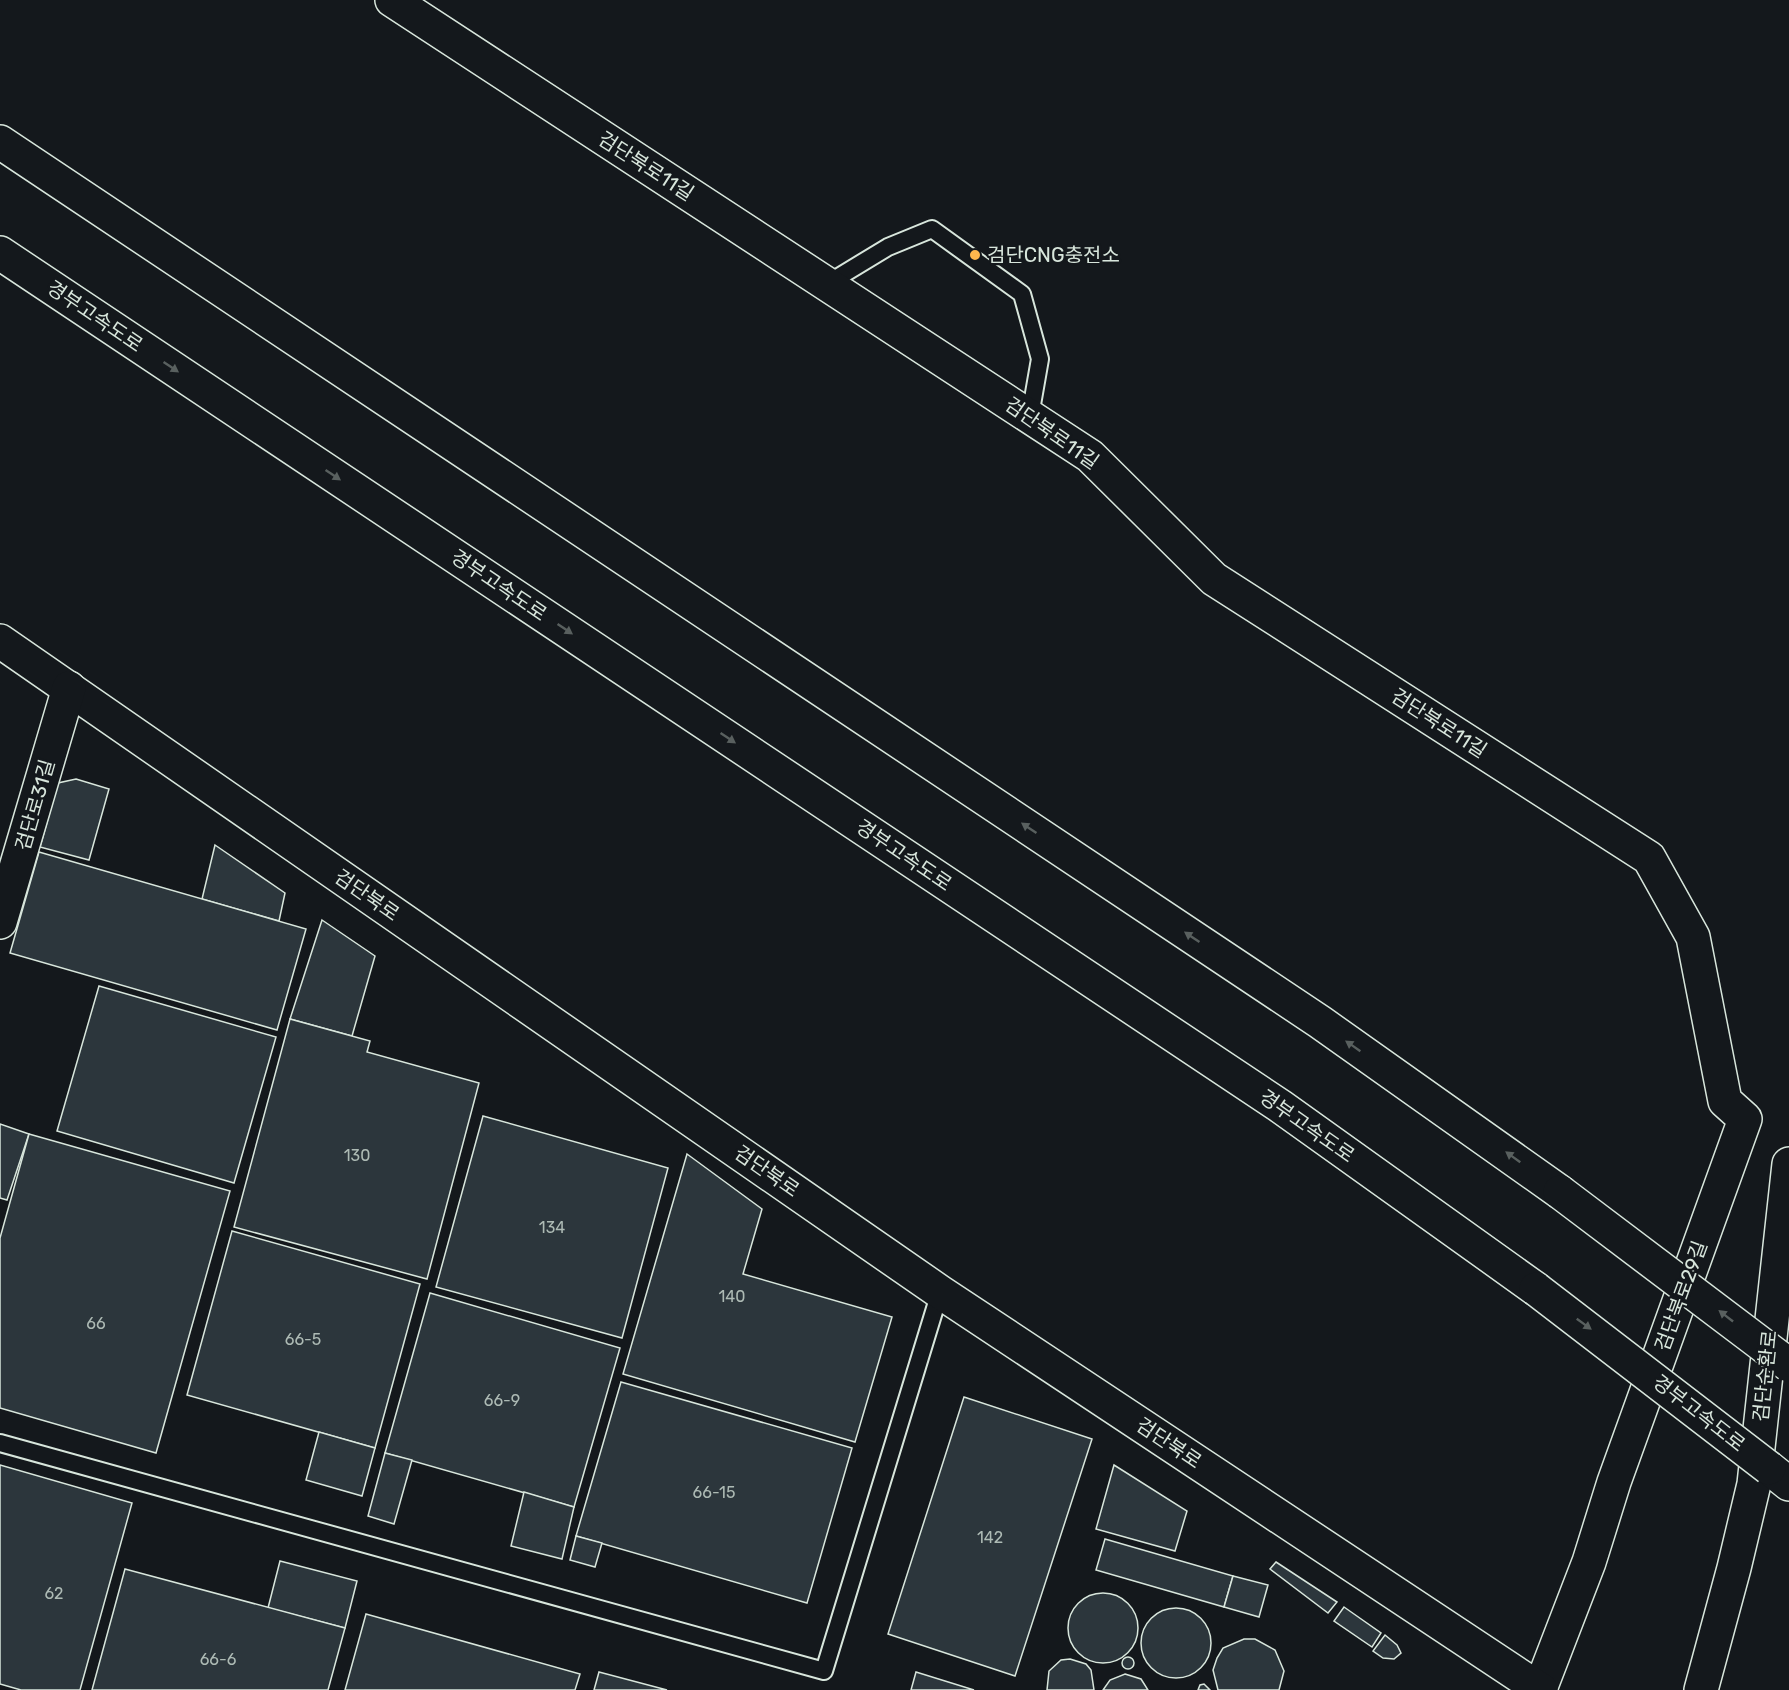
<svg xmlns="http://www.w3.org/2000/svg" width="1789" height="1690" font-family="Rubik,'Noto Sans KR',sans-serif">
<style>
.building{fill:#2c363c;stroke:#d8e6dc;stroke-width:1.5}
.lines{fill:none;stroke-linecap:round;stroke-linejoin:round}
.service-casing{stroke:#d8e6dc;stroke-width:20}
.minor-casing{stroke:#d8e6dc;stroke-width:36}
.tertiary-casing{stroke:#d8e6dc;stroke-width:36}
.secondary-casing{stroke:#d8e6dc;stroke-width:36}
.motorway-casing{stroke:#d8e6dc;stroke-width:36}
.service{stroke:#14181c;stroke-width:16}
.minor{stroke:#14181c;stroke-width:33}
.tertiary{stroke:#14181c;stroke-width:33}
.secondary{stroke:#14181c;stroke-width:33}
.motorway{stroke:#14181c;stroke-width:33}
.motorway-bridge-casing{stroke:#d8e6dc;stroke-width:36;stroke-linecap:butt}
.motorway-bridge{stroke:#14181c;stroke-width:33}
.oneway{fill:#59605f}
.poi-dot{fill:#ffb74d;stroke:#14181c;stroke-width:2}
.labels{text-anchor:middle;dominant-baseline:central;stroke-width:4.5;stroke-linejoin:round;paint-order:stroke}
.number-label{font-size:16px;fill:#adbab4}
.street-label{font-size:20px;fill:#d8e6dc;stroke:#14181c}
.poi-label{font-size:20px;fill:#d8e6dc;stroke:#14181c;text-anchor:start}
</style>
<rect width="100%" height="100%" fill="#14181c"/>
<g class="building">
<path d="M76,779L109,789L89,860L40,847L58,783Z"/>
<path d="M215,845L285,893L279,921L202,899Z"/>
<path d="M39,852L306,929L277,1030L10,953Z"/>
<path d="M322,920L375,956L352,1036L290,1019Z"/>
<path d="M99,986L276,1037L234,1183L57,1131Z"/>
<path d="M290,1019L370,1041L367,1052L479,1083L427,1279L234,1227Z"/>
<path d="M483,1116L668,1168L622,1338L436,1287Z"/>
<path d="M0,1124L29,1134L7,1200L0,1198Z"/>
<path d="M29,1134L230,1191L156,1453L0,1408V1238Z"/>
<path d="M687,1154L762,1209L743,1274L892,1317L855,1442L623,1374Z"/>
<path d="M232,1231L420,1284L375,1448L187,1395Z"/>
<path d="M430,1293L620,1348L574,1507L385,1453Z"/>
<path d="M621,1382L852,1448L807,1603L576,1536Z"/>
<path d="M964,1397L1092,1439L1015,1676L888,1634Z"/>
<path d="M319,1432L375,1448L362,1496L306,1480Z"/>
<path d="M385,1453L412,1460L394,1524L368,1516Z"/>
<path d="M0,1465L132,1503L80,1690H21L0,1684Z"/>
<path d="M1114,1465L1187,1511L1175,1551L1096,1529Z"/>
<path d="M524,1492L574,1507L562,1559L511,1546Z"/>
<path d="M576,1536L602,1543L595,1567L570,1560Z"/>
<path d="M1105,1539L1233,1576L1224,1607L1096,1570Z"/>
<path d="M280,1561L357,1581L345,1628L268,1608Z"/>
<path d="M1276,1562L1337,1602L1328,1613L1270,1569Z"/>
<path d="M125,1569L345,1628L328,1690H92Z"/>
<path d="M1233,1576L1268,1585L1259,1617L1224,1607Z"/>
<circle cx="1103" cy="1628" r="35"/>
<path d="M1344,1607L1381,1633L1372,1647L1334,1621Z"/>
<circle cx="1176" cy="1643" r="35"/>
<path d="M366,1614L580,1674L575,1690H345Z"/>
<path d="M1385,1635L1397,1645L1401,1653L1394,1659L1383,1658L1373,1651Z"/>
<path d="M1244,1639H1255L1275,1650L1284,1671L1279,1690H1218L1213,1670L1217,1658L1223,1648Z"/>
<circle cx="1128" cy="1663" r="6"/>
<path d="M1070,1659L1086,1664L1091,1670L1094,1690H1047L1049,1671L1061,1660Z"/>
<path d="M599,1672L667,1690H594Z"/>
<path d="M916,1672L974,1690H911Z"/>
<path d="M1125,1674L1141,1679L1148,1690H1103L1110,1680Z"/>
<path d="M1204,1684L1210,1690H1198L1200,1685Z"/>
</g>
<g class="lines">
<defs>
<g id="service">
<path d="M827,284L888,247L932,229L1022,294L1040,359L1030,416"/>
<path d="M0,1443L824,1671L940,1292"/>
</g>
<g id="minor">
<path d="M392,0L1090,456L1214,579L1649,858L1693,937L1725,1101L1745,1119L1614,1482L1589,1562L1540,1689"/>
<path d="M0,641L940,1292L1541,1690"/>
</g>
<path id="tertiary" d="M0,922L69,688"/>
<path id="secondary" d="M1701,1690L1734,1568L1754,1484L1789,1164"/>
<g id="motorway">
<path d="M0,142L1320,1022L1560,1192"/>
<path d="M0,253L1280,1106L1536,1289"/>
<path d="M1769,1468L1789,1484"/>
</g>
</defs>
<use href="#service" class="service-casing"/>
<use href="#minor" class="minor-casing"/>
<use href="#tertiary" class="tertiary-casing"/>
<use href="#secondary" class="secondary-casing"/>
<use href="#motorway" class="motorway-casing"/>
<use href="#service" class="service"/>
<use href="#minor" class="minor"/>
<use href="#tertiary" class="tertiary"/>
<use href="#secondary" class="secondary"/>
<use href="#motorway" class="motorway"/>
<defs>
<g id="motorway-bridge">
<path d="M1560,1192L1789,1365"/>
<path d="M1536,1289L1769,1468"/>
</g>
</defs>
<use href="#motorway-bridge" class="motorway-bridge-casing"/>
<use href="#motorway-bridge" class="motorway-bridge"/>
</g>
<defs><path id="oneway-solid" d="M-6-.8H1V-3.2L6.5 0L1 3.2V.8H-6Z" transform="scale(1.5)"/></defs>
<g class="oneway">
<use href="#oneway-solid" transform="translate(171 367) rotate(34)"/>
<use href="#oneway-solid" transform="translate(333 475) rotate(34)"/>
<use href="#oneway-solid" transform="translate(565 629) rotate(34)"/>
<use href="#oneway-solid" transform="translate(728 738) rotate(34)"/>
<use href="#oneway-solid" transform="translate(1029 828) rotate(-146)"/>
<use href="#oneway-solid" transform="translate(1192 937) rotate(-146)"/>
<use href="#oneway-solid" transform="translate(1353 1046) rotate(-145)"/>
<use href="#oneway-solid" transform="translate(1513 1157) rotate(-144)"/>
<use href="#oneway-solid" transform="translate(1726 1316) rotate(-142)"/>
<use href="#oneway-solid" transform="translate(1584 1324) rotate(36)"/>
</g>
<circle class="poi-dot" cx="975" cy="255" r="6"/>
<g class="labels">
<g class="number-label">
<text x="357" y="1155">130</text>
<text x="552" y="1227">134</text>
<text x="732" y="1296">140</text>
<text x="96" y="1323">66</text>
<text x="303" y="1339">66-5</text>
<text x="502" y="1400">66-9</text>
<text x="714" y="1492">66-15</text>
<text x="990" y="1537">142</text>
<text x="54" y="1593">62</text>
<text x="218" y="1659">66-6</text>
</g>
<g class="street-label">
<text transform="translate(646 166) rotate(33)">검단북로11길</text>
<text transform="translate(95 316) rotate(34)">경부고속도로</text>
<text transform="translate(1052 433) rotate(35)">검단북로11길</text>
<text transform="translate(499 585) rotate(34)">경부고속도로</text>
<text transform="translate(1439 723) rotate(33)">검단북로11길</text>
<text transform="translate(35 805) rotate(-74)">검단로31길</text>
<text transform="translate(904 855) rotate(34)">경부고속도로</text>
<text transform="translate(367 895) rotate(35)">검단북로</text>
<text transform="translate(1307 1126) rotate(35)">경부고속도로</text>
<text transform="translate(767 1171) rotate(35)">검단북로</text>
<text transform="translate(1681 1296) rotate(-70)">검단북로29길</text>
<text transform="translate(1765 1376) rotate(-84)">검단순환로</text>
<text transform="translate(1699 1413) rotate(38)">경부고속도로</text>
<text transform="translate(1169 1443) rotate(34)">검단북로</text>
</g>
<g class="poi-label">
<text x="987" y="255">검단CNG충전소</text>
</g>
</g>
</svg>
